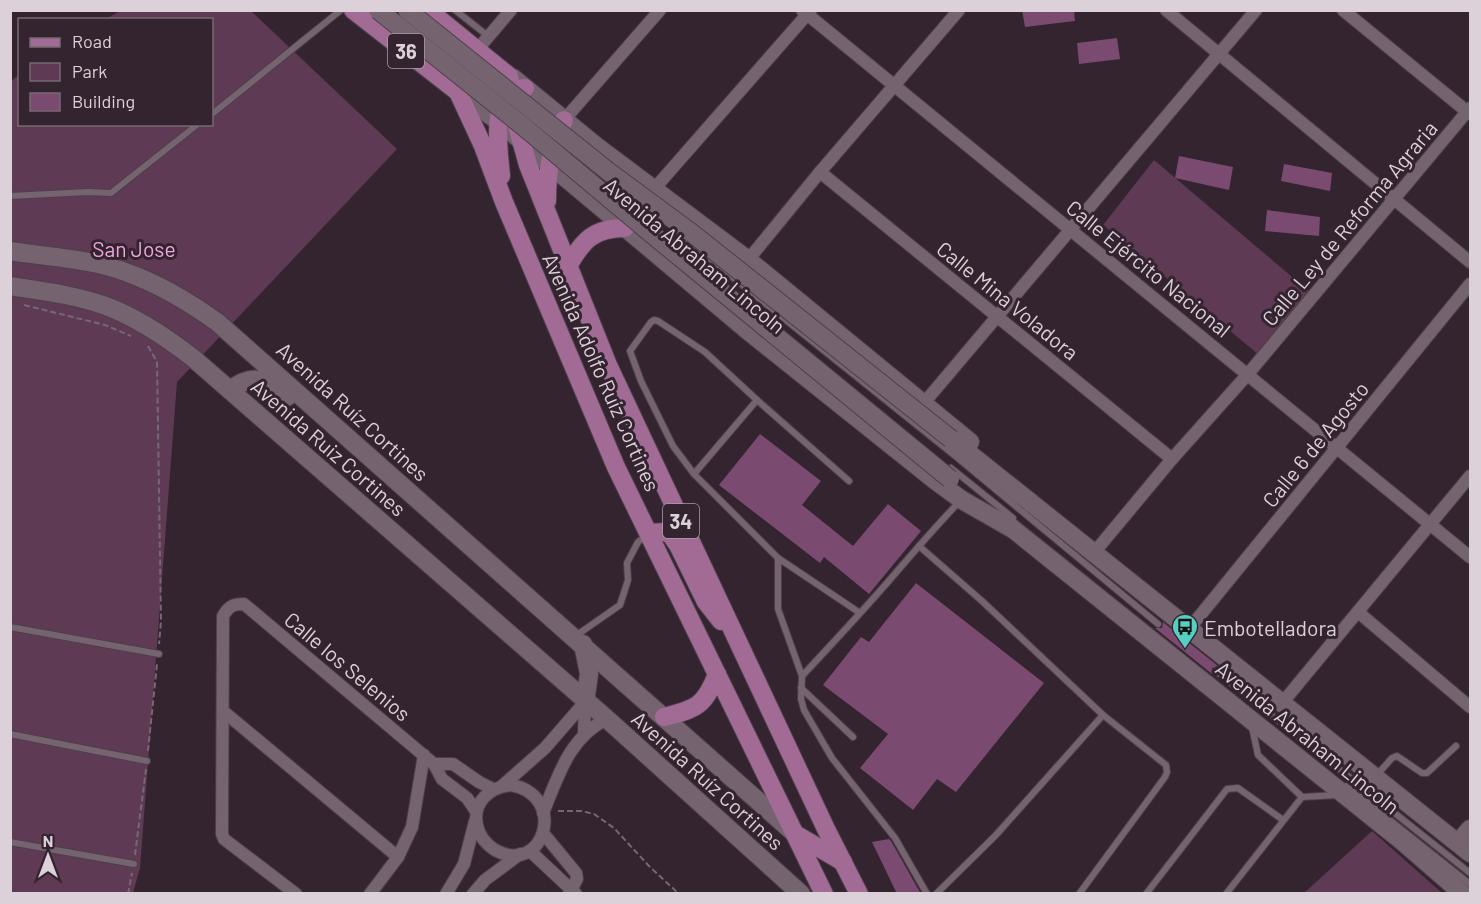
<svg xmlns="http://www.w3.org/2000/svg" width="1481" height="904" font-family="Barlow,sans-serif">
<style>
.green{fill:#5e3a55}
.building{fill:#7b4a70}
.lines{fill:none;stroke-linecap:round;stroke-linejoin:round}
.lane-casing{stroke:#4d4049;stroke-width:8}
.street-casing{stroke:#4d4049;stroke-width:14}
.secondary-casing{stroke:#4d4049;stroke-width:20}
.primary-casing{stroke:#4d4049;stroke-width:20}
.path{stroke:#766872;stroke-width:2;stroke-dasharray:6 3;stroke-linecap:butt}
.lane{stroke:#756370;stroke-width:6}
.street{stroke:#756370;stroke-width:12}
.secondary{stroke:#756370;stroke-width:18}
.primary{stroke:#a26b95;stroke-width:18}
.secondary-bridge-casing{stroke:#4d4049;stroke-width:20;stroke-linecap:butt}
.secondary-bridge{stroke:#756370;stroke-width:18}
.labels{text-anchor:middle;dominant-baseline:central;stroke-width:6;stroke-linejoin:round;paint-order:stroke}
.shield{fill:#33242f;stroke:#a99da6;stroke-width:1.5}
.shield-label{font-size:20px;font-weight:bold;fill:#dcd1d9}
.street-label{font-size:21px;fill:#dcd1d9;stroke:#33242f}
.park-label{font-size:21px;fill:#f2a6df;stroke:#33242f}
.poi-label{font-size:21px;fill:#dcd1d9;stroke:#33242f;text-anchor:start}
</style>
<rect width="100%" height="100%" fill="#33242f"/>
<g class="green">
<path d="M120,11H251L397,149L177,382L140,868L133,893L11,894V81L19,75L20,124H212V20L106,19Z"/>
<path d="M1154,160L1310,292L1259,355L1103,225Z"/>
<path d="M1372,831L1442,893H1304Z"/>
</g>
<g class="building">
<path d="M1022,10H1074L1075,21L1025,27Z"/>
<path d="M1117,38L1120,59L1079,64L1077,43Z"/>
<path d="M1179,156L1233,167L1229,190L1175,178Z"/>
<path d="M1284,164L1332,173L1330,191L1281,181Z"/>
<path d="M1267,210L1320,217L1319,236L1265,231Z"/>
<path d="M760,434L821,481L802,505L853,546L888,504L921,531L869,594L824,557L820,563L719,485Z"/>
<path d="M916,583L1044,683L956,792L937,779L913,810L860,768L888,734L823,685L861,637L869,642Z"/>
<path d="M1163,622L1218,666L1212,668V674L1155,628H1162Z"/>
<path d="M889,839L891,841L921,894H897L872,842Z"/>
</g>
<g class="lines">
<defs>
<g id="lane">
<path d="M455,10L488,36"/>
<path d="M212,114L341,10"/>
<path d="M10,196L88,192L111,193L198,124"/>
<path d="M675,231L954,455L1158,624"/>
<path d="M951,468L1013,518"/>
<path d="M694,474L757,400"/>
<path d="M919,546L982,601L1103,715L1166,765L1167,772L1165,777L1079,894"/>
<path d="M778,558L694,474L673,446L641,381L630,351L651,322L654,320L658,321L705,352L757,400L849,481"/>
<path d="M860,613L778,558V609L802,676C831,645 859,615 887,583C911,555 935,527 961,500"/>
<path d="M10,627L159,654"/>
<path d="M574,637L620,605L628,580L627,563L638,542L647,535"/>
<path d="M1216,671L1470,873"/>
<path d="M802,676L801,699L804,710L832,758L895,838L927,894"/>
<path d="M801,688L853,737"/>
<path d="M1252,727L1258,755L1302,797"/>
<path d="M10,734L147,761"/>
<path d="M1376,776L1392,758L1397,756L1422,773H1427L1456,746"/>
<path d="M1347,786L1470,884"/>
<path d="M10,842L134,864"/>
<path d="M936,894L996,835L1103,715"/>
<path d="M1146,894L1227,789L1238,788L1283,820"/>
<path d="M1226,894L1302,797L1337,795"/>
</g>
<g id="street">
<path d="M802,10L1470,557"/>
<path d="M1166,10L1470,262"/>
<path d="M1343,10L1470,114"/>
<path d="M477,50L511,10"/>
<path d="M564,120L660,10"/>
<path d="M820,172L1172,459"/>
<path d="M655,188L811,10"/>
<path d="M748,260L820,172L959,10"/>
<path d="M924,403L1256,10"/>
<path d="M1093,554L1172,459L1248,374L1470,108"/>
<path d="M1358,612L1470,707"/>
<path d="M1189,629L1470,284"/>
<path d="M1283,702L1470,476"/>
<path d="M223,711L398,857"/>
<path d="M584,734L585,702"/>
<path d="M434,764H453L479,782L493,789"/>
<path d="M511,785C568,795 545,877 495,850C486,844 479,836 477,825C472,802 490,787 511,785Z"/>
<path d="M502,786L545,748L585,702"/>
<path d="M543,813C558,777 569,737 607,719"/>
<path d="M543,833L576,873L577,879L569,894"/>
<path d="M530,851L576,894"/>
<path d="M296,894L224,839L222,834L223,616C229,606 233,604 244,604L434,764L442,779L467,798L476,811"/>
<path d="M370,894L398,857L412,827L424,755"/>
<path d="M446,894L464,864L475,821"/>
<path d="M473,894L485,880L520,854"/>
</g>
<g id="secondary">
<path d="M513,78L596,146L748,260L970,442"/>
<path d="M458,92L498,121L752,334L936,481L962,500L1011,528"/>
<path d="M10,251C48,257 93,259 128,273C161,285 189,302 217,322L793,832"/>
<path d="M10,286C42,291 75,295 106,306C138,318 166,337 193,358L607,719L801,894"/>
<path d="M230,390C255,371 265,380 287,397"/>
<path d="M951,439L1470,853"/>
<path d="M1003,521L1402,841L1463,894"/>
<path d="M583,644L589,674L585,702"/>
<path d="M1458,843L1470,829"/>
</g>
<g id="primary">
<path d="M353,10L458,92L483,146L504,202L616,467L824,894"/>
<path d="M428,10L509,76L516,122L528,165L608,365L826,829L859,894"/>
<path d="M501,176C499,152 488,89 525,88"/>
<path d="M547,201C547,171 551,147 564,120"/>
<path d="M568,266C583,240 594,228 625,228"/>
<path d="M650,533L665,532L671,535L678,545L706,602L721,621"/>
<path d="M664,717C696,709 705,706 717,674"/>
<path d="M797,835L843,862"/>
</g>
</defs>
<use href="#lane" class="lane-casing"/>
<use href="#street" class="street-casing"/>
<use href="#secondary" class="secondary-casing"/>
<use href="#primary" class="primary-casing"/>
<g class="path">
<path d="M24,305L105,325L131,336"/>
<path d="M148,346L157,362L161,621L159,644"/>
<path d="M148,751L157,664"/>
<path d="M558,811H581L594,814L614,828L649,866L679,894"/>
<path d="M135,855L146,769"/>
<path d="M128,894L132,873"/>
</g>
<use href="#lane" class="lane"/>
<use href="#street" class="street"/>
<use href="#secondary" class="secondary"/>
<use href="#primary" class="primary"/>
<defs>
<g id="secondary-bridge">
<path d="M378,10L524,127L653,235L950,479"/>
<path d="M407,10L609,172L693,234L951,439"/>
</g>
</defs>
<use href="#secondary-bridge" class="secondary-bridge-casing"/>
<use href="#secondary-bridge" class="secondary-bridge"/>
</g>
<defs>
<symbol id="bus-pin" viewBox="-11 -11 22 30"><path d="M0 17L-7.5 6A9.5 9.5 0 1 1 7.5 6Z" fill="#57cec2" stroke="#33242f"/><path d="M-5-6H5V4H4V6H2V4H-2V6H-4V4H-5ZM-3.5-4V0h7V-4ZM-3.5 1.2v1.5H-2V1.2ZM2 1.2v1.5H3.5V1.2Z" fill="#111"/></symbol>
</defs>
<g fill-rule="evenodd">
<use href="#bus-pin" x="1170" y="612" width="30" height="40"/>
</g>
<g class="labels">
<g class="shield">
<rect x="388" y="34" width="36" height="34" rx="4.5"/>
<rect x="663" y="504" width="36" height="34" rx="4.5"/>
</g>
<g class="shield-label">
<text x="406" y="51">36</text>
<text x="681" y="521">34</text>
</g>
<g class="street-label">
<text transform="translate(1349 223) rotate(-50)">Calle Ley de Reforma Agraria</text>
<text transform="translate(695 255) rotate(40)">Avenida Abraham Lincoln</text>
<text transform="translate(1149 268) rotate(39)">Calle Ejército Nacional</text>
<text transform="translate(1008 300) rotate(39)">Calle Mina Voladora</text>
<text transform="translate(602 372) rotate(66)">Avenida Adolfo Ruíz Cortines</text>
<text transform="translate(353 411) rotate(42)">Avenida Ruíz Cortines</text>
<text transform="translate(1315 444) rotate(-51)">Calle 6 de Agosto</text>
<text transform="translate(329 447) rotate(41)">Avenida Ruiz Cortines</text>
<text transform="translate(348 666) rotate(40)">Calle los Selenios</text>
<text transform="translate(1308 737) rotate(39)">Avenida Abraham Lincoln</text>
<text transform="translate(708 780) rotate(42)">Avenida Ruíz Cortines</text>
</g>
<g class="park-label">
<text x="134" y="248">San Jose</text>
</g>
<g class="poi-label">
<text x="1204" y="627">Embotelladora</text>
</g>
</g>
<rect width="1481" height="904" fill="none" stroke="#dcd1d9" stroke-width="24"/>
<rect x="18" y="18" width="195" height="108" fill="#33242f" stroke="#776973" stroke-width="1.5"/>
<rect x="30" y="38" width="30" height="9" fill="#a26b95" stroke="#776973" stroke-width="1.5"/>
<text x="72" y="48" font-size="18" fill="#dcd1d9">Road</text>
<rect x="30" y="63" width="30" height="18" fill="#5e3a55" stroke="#776973" stroke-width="1.5"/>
<text x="72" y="78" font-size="18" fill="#dcd1d9">Park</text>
<rect x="30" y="93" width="30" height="18" fill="#7b4a70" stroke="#776973" stroke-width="1.5"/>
<text x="72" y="108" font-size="18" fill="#dcd1d9">Building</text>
<g transform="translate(48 856)" stroke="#33242f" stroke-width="4.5" paint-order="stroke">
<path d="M0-4.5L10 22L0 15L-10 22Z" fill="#dcd1d9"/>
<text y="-9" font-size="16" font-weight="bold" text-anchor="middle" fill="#dcd1d9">N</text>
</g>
</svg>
